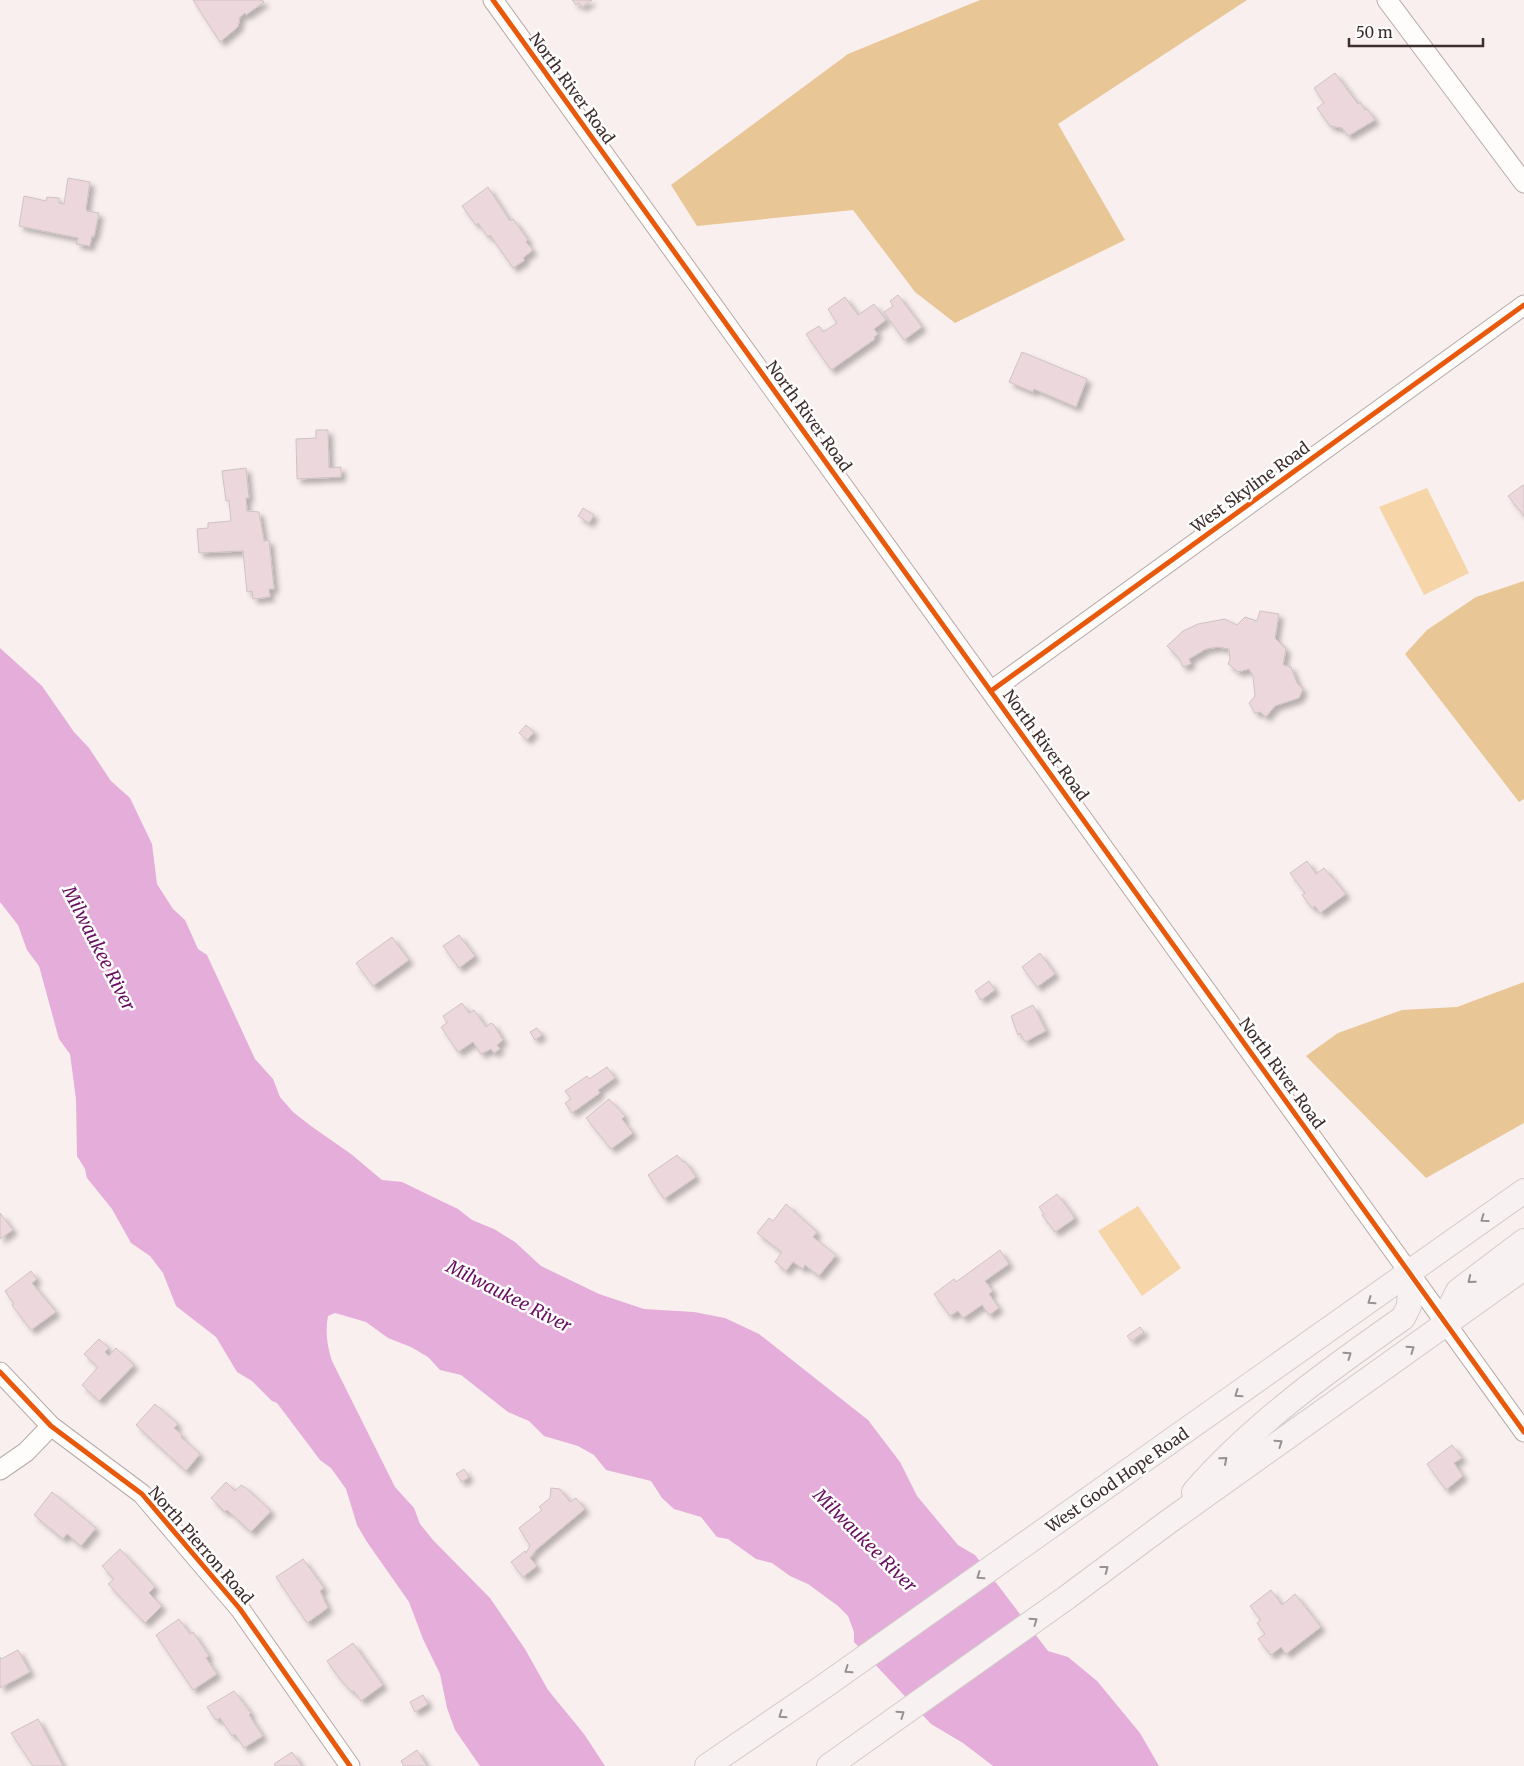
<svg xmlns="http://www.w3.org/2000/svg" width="1524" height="1766" font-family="Merriweather,serif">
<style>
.green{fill:#f6d5a9}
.forest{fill:#e8c696}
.water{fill:#e5adda}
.building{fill:#ecd8dc;stroke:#cec2c4;filter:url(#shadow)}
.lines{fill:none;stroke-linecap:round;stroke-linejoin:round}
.minor-casing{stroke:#b6aaa9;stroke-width:21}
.major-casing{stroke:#d2cbca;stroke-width:26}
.minor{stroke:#fefdfc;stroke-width:19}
.major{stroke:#f7f2f1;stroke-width:24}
.cycleway-casing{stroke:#fdfdfd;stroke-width:8}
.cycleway{stroke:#e8590c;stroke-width:5}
.oneway{stroke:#9a908e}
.labels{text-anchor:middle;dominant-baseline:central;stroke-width:5;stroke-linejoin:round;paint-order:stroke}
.street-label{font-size:16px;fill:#3d2d2c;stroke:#fdfdfd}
.water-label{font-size:18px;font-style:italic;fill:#670d60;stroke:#fdfdfd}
</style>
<defs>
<filter id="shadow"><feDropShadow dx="4.5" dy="4.5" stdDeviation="2.5" flood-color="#0004"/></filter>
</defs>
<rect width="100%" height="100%" fill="#f9efee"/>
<g class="green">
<path d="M1427,488L1469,573L1424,595L1379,507Z"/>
<path d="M1138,1206L1181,1268L1142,1296L1098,1231Z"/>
</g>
<g class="forest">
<path d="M980,0H1247L1058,124L1125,240L955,323L915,292L853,210L697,226L671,185L848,54Z"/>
<path d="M1524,581V799L1519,802L1405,654L1427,630L1476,597Z"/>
<path d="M1524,982V1123L1426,1178L1306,1056L1338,1033L1402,1010L1457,1007Z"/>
</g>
<path class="water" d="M0,648L42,686L74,732L89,748L111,781L130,798L152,844L157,884L173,909L185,920L198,949L207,955L255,1059L273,1079L280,1097L293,1112L311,1126L351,1154L382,1180L402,1182L458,1209L472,1220L494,1229L515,1242L541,1266L599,1294L644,1309L694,1312L725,1318L759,1334L868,1420L900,1462L917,1496L958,1545L975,1555L1048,1651L1068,1657L1097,1681L1140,1733L1159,1766H993L963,1743L931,1724L854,1642V1632L848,1616L838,1606L808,1584L790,1576L772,1563L756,1559L728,1539L717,1537L701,1517L674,1509L662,1498L651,1481L606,1470L594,1455L578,1446L544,1436L529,1421L508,1412L461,1375L440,1370L428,1357L411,1347L388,1338L366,1322L335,1313L328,1316C325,1331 327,1346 332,1361L395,1487L414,1508L420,1524L433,1540L490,1598L525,1649L548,1690L584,1734L605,1766H480L455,1730L447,1708L440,1674L423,1639L409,1602L367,1542L357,1525L346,1489L331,1468L320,1460L277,1403L272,1401L252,1381L237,1372L216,1337L176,1306L163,1273L150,1256L131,1243L112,1209L87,1178L85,1169L77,1156L76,1099L70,1054L59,1039L39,966L27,950L18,925L0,902Z"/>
<g class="building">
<path d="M193,0H262L264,2L246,15L245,13L240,17L238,27L220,42Z"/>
<path d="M572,0H592L582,7L579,3L576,5Z"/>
<path d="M1335,73L1358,104L1360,102L1365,110L1367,109L1375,120L1348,136L1342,128L1330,126L1317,108L1324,103L1314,88Z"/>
<path d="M68,178L90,182L86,208L87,211L99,213L94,237L92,236L90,246L76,244L78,238L19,226L24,196L46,201L47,197L59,198V203L64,204Z"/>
<path d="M488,187L510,221L513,219L528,240L526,242L533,250L523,258L525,260L513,268L490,235L488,237L478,223L476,225L462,206Z"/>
<path d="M898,295L922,327L904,340L884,312L893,306L890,301Z"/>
<path d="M845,297L858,315L874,304L886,320L874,329L878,334L874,337L875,339L831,370L806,334L819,326L823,332L837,323L828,309Z"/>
<path d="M1022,352L1087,379L1076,407L1034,389L1033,392L1009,382Z"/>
<path d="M316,430H328L329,468L341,467V477L297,479L296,439L316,438Z"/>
<path d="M246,468L249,498H246L247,511L259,512L264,541L269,540L274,589H269L270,597L253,599L252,591L247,592L243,551L199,553L197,529L208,528V523L231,521L229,500L226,501L222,471Z"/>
<path d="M1523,485L1524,487V516L1508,496Z"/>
<path d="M583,508L594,515L589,523L578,516Z"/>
<path d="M1260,611L1279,614L1275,638L1286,649L1283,665L1291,667L1297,683L1303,689L1299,698L1275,706L1266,717L1260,712L1255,713L1249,703L1255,696L1253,676L1249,669L1238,672L1228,664L1230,659L1229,649L1218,647L1206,649L1189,659L1191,664L1183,667L1179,658L1167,646L1183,631L1198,624L1225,619L1237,625L1245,617L1257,621Z"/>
<path d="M526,725L534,732L527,740L519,733Z"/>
<path d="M1307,861L1316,874L1324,868L1346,894L1320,913L1315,906L1312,908L1302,895L1305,893L1290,873Z"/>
<path d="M459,935L475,956L459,968L443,946Z"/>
<path d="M392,937L409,960L373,986L356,963Z"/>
<path d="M1040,953L1055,974L1037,987L1022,967Z"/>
<path d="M989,981L995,990L981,1000L975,991Z"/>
<path d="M462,1003L469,1013L474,1010L486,1027L491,1023L494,1025L503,1040L497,1045L500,1049L494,1053L491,1049L481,1054L473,1042L458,1052L441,1027L447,1023L443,1016Z"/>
<path d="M1033,1005L1046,1031L1025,1042L1020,1033L1018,1035L1011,1016Z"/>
<path d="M537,1028L542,1035L535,1040L530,1032Z"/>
<path d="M607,1067L615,1078L598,1090L600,1093L572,1113L565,1103L571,1099L565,1091L587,1076L589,1079Z"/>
<path d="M609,1099L625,1116L622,1119L633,1133L611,1149L586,1118Z"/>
<path d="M677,1155L683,1162L685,1161L696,1177L664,1199L648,1175Z"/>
<path d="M1057,1194L1073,1215L1074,1219L1055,1232L1042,1215L1044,1214L1039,1207Z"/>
<path d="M786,1204L817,1232L813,1237L836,1255L819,1276L805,1265L803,1269L793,1262L786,1271L775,1262L782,1252L757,1233L769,1218L773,1221Z"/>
<path d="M0,1213L13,1230L0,1239Z"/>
<path d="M1000,1250L1009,1264L985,1281L993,1291L989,1294L999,1308L989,1315L982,1305L963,1318L958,1311L950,1316L934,1294L954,1279L956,1282Z"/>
<path d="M31,1271L37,1279L32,1283L56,1312L31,1330L12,1305L14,1304L5,1291Z"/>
<path d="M1140,1327L1144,1332L1131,1341L1127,1336Z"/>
<path d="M99,1339L109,1348L105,1352L109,1356L116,1348L134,1365L99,1401L82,1385L98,1367L84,1354Z"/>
<path d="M155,1404L178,1424L174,1428L182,1435L181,1437L200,1454L186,1471L136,1425Z"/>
<path d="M1452,1445L1462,1458L1454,1463L1463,1476L1446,1490L1427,1464Z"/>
<path d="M464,1469L469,1477L462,1482L456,1474Z"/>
<path d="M226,1482L235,1491L241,1485L246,1488L271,1511L251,1532L227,1510L225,1512L211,1498Z"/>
<path d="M551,1488L560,1489L570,1502L576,1498L585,1509L536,1550L530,1558L537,1566L523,1577L511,1562L525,1551L526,1553L530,1546L519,1528L542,1510L539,1507L550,1498Z"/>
<path d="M52,1492L96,1528L81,1546L67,1534L63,1539L34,1515Z"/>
<path d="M120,1549L155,1587L149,1593L162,1606L145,1623L108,1584L114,1579L102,1566Z"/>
<path d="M303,1559L324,1588L320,1591L328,1608L307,1623L276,1577Z"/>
<path d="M1271,1590L1282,1605L1295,1594L1321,1627L1286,1654L1281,1647L1271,1655L1258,1639L1265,1634L1257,1623L1261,1620L1250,1606Z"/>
<path d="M179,1619L190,1634L193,1632L209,1656L206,1658L217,1674L193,1690L156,1635Z"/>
<path d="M353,1643L383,1685L361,1701L354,1691L352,1692L340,1679L327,1661Z"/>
<path d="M18,1650L30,1672L0,1688V1657L1,1659Z"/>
<path d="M234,1691L251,1713L249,1715L263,1736L244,1748L235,1734L232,1736L220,1718L216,1720L207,1707Z"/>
<path d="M423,1695L428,1704L415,1712L410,1702Z"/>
<path d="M38,1719L63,1766H33L11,1733Z"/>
<path d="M417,1750L427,1766H404L401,1761Z"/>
<path d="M292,1752L302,1766H275L274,1764Z"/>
</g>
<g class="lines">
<defs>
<g id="minor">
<path d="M493,0L1524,1432"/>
<path d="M1387,0L1524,183"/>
<path d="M991,691L1524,305"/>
<path d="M0,1372L51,1426L142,1494L240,1609L350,1766"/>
<path d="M0,1470L26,1452L51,1426"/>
</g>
<g id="major">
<path d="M1445,1325L1450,1307L1458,1291L1524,1241"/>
<path d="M1194,1492C1252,1425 1330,1369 1403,1318L1409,1306L1411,1273"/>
<path d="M707,1766L823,1687L1524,1191"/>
<path d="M829,1766L1066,1598L1168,1522L1524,1268"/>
</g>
</defs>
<use href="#minor" class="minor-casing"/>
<use href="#major" class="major-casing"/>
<use href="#minor" class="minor"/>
<use href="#major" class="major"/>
<defs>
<g id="cycleway">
<path d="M493,0L1524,1432"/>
<path d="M991,691L1524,305"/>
<path d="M0,1372L51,1426L142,1494L240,1609L350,1766"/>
</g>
</defs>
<use href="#cycleway" class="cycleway-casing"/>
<use href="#cycleway" class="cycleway"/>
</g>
<defs><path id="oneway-chevron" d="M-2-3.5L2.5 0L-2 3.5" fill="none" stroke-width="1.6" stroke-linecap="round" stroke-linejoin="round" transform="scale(1.25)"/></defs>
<g class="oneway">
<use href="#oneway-chevron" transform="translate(1484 1219) rotate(144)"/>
<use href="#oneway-chevron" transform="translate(1471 1280) rotate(141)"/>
<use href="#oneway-chevron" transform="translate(1371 1301) rotate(145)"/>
<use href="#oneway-chevron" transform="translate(1411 1349) rotate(-35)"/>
<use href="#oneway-chevron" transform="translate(1348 1355) rotate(-35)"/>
<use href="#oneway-chevron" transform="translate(1238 1394) rotate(145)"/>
<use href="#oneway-chevron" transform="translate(1279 1443) rotate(-35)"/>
<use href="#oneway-chevron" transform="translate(1224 1460) rotate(-41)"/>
<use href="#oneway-chevron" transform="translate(1105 1569) rotate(-37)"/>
<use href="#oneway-chevron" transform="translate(980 1576) rotate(145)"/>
<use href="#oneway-chevron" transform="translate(1034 1621) rotate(-35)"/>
<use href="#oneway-chevron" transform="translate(848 1670) rotate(145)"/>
<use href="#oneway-chevron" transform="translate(901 1714) rotate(-35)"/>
<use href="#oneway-chevron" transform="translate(782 1715) rotate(146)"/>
</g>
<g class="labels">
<g class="street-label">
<text transform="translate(572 88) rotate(54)">North River Road</text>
<text transform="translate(809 416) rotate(54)">North River Road</text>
<text transform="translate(1250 487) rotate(-36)">West Skyline Road</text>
<text transform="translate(1046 745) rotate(54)">North River Road</text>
<text transform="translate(1282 1073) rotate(54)">North River Road</text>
<text transform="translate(1117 1480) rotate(-35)">West Good Hope Road</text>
<text transform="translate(201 1545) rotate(49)">North Pierron Road</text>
</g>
<g class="water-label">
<text transform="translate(99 948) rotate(63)">Milwaukee River</text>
<text transform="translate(509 1296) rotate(27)">Milwaukee River</text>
<text transform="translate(865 1540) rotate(45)">Milwaukee River</text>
</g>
</g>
<path d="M1349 38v8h134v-8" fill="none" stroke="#3d2d2c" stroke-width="2.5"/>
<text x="1356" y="38" font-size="15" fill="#3d2d2c" stroke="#fdfdfd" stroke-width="4" paint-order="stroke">50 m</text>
</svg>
